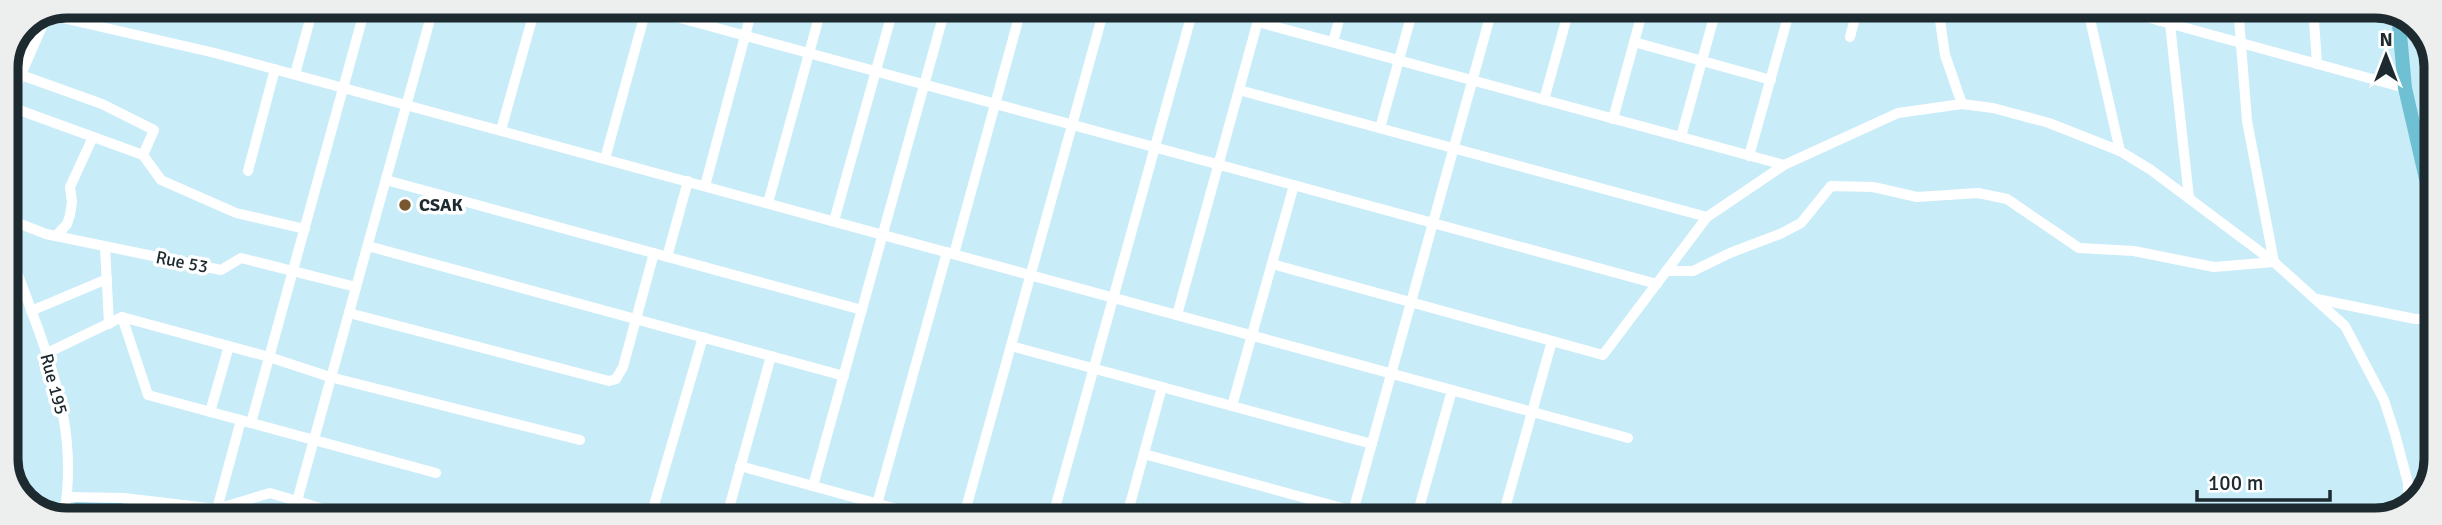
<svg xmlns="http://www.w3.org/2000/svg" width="2442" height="525" font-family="Signika,sans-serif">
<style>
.green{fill:#87d2eb}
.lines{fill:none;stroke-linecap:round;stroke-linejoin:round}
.minor{stroke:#fff;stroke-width:10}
.major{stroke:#70c0d3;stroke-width:14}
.poi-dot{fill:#78572e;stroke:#fff;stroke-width:2.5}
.labels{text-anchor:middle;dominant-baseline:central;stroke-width:7;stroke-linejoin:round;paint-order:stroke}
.poi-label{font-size:18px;font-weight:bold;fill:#1d2a2f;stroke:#fff;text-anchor:start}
.street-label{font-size:18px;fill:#1d2a2f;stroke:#fff}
.rim{fill:none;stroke:#1d2a2f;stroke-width:9}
</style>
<rect width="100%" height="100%" fill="#c9ecf9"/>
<path class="green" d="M75,502L122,503L120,519H70Z"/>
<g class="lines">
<g class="minor">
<path d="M636,6L1657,284"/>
<path d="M1938,6L1945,55L1962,104"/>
<path d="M2087,6L2120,151"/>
<path d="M2106,6L2405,88"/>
<path d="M2160,6L2161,21"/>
<path d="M2313,6L2317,64"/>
<path d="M45,14L215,53L1628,438"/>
<path d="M1258,22L1784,165"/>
<path d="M84,23L89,5"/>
<path d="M2170,24L2189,198"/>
<path d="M1850,37L1858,6"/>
<path d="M1333,42L1343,6"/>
<path d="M1634,42L1771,80"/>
<path d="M295,74L314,5"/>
<path d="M21,75L102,104L154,130L143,155"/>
<path d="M1239,90L1707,217"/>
<path d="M1544,100L1570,6"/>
<path d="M8,106L143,155L161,180L236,213L305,229"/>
<path d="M5,111L47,15"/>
<path d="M1613,119L1644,6"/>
<path d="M2412,127L2436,125"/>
<path d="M1380,128L1414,6"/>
<path d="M501,130L536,5"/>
<path d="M1681,137L1717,6"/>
<path d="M1749,156L1791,6"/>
<path d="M605,159L647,6"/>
<path d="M248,171L275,69"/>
<path d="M386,180L862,310"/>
<path d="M705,186L753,6"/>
<path d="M768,203L822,6"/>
<path d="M5,218L46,234L221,270L241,258L356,287"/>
<path d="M834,221L894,6"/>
<path d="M56,236L67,224L70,215L72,202L70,187L93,137"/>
<path d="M5,245C16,267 24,291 33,315C58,382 78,446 63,519"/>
<path d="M368,246L844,376"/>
<path d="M105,247L109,324"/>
<path d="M954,254L1022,6"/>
<path d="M667,257L688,181"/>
<path d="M1272,264L1603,355L1707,217L1784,165L1898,113L1962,104L1993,108L2049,123L2120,151L2151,170L2274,262L2345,326L2384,400L2395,434L2408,483V508"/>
<path d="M1666,271H1693L1730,253L1780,234L1801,223L1831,186L1873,187L1917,197L1978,193L2007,199L2079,248L2134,251L2214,267L2274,262L2247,121L2238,6"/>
<path d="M2317,299L2415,319H2436"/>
<path d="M31,311L107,279"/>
<path d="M349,313L609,381L616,379L623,367L654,253"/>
<path d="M1177,315L1262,6"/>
<path d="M122,317L148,395L436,473"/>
<path d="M1011,346L1372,444"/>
<path d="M47,353L122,317L269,357L330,377L580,440"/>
<path d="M1232,406L1294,185"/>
<path d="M210,412L229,346"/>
<path d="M251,423L366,5"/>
<path d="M1144,454L1353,511"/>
<path d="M740,466L933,519"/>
<path d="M813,486L946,6"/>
<path d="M68,497L124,498L217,509L270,493L357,519"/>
<path d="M297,501L434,5"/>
<path d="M877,504L947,252"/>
<path d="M217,509L241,420"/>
<path d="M650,519L703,337"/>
<path d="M726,519L771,356"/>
<path d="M963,519L1105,6"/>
<path d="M1052,519L1194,6"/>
<path d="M1126,519L1162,387"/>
<path d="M1351,519L1493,6"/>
<path d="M1416,519L1452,390"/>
<path d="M1502,519L1552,341"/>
</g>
<path class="major" d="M2398,13L2405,88L2436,222"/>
</g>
<circle class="poi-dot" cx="405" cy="205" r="7"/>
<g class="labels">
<g class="poi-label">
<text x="419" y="205">CSAK</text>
</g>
<g class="street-label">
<text transform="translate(182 262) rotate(11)">Rue 53</text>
<text transform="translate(54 384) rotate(75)">Rue 195</text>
</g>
</g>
<path d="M0 0H2442V525H0ZM67 18H2375A49 49 0 0 1 2424 67V459A49 49 0 0 1 2375 508H67A49 49 0 0 1 18 459V67A49 49 0 0 1 67 18Z" fill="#edeeee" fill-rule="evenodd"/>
<path class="rim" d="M67 18H2375A49 49 0 0 1 2424 67V459A49 49 0 0 1 2375 508H67A49 49 0 0 1 18 459V67A49 49 0 0 1 67 18Z"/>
<g transform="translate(2386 56)" stroke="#ffffff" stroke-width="5" paint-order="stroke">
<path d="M0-5L12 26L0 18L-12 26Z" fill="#1d2a2f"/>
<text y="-10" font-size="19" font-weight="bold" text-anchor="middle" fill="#1d2a2f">N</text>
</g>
<path d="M2197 490v10h133v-10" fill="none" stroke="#1d2a2f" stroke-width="3.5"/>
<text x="2208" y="490" font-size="21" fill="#1d2a2f" stroke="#ffffff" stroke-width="5" paint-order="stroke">100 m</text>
</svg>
